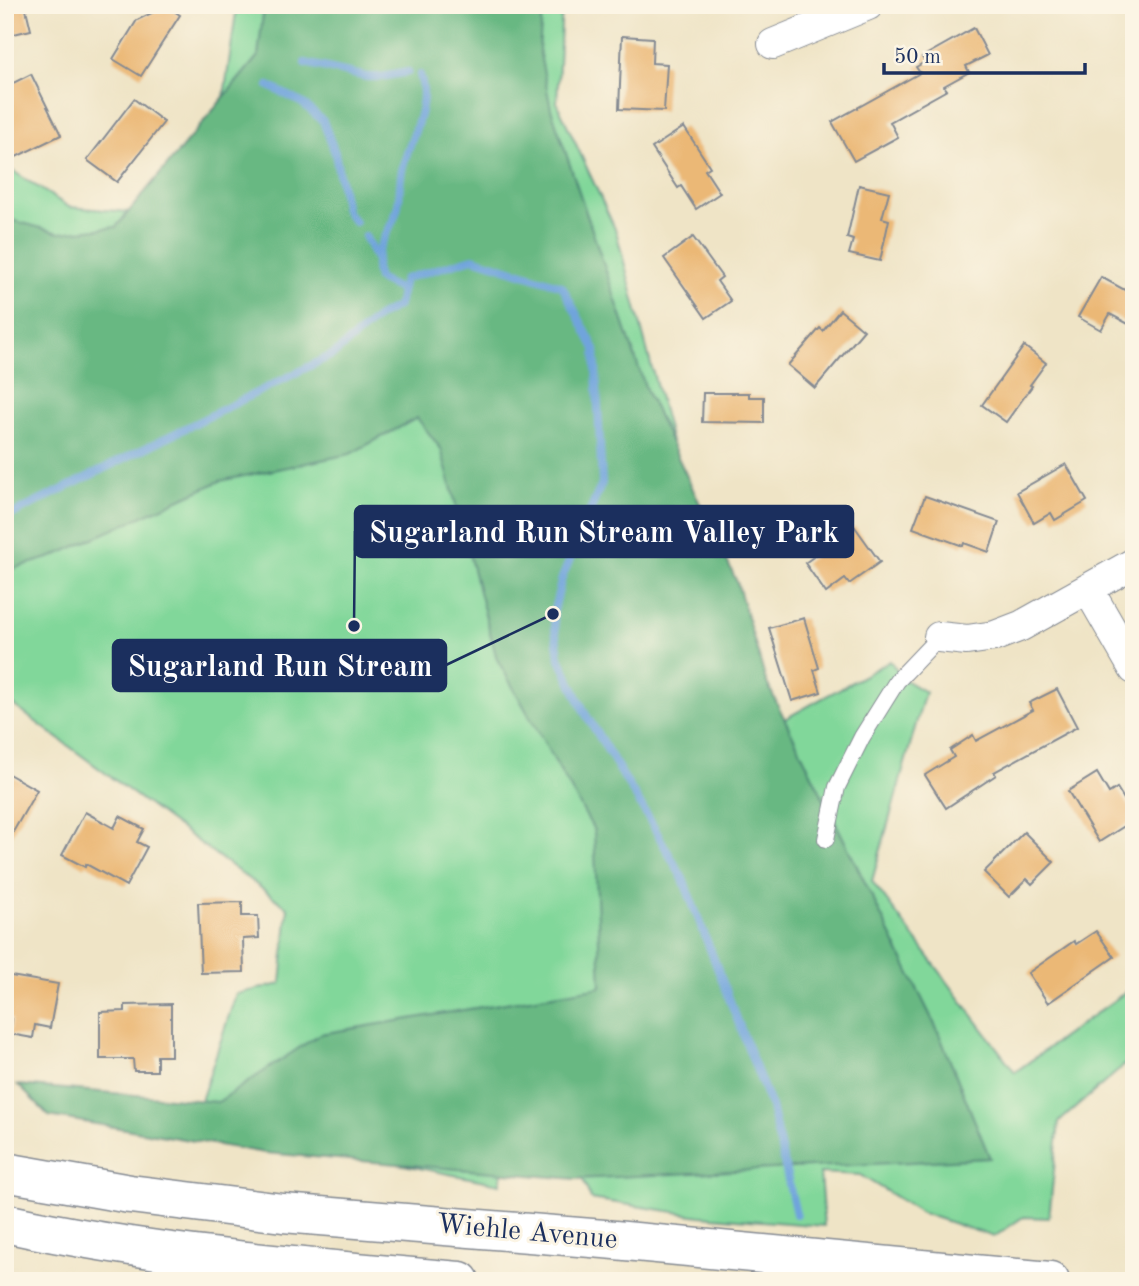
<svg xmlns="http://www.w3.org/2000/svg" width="1139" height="1286" font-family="'Old Standard TT',serif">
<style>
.green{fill:#81d79a;stroke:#4e837c;stroke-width:2}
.forest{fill:#68b882;stroke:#427470;stroke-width:2}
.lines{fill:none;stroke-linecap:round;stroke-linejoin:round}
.stream{stroke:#70a4dc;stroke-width:8}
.building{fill:#ebb876}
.service-casing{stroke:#858a92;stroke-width:18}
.minor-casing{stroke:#858a92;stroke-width:32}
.secondary-casing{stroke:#858a92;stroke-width:41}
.service{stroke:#fff;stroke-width:16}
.minor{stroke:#fff;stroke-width:30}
.secondary{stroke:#fff;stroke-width:38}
.labels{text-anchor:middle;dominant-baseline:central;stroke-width:6;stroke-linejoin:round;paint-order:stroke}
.street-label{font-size:28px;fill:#1b2f5e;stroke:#fcf5e5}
.leader{fill:none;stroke:#1b2f5e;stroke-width:2.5}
.callout-dot{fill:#1b2f5e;stroke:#fcf5e5;stroke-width:2.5}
.callout{fill:#1b2f5e;stroke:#1b2f5e;stroke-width:2.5}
.callout-label{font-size:30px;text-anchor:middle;font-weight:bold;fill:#fff}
</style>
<rect width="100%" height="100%" fill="#fcf5e5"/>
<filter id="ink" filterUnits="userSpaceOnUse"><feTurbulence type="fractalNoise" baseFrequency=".0143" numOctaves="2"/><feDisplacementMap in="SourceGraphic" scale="14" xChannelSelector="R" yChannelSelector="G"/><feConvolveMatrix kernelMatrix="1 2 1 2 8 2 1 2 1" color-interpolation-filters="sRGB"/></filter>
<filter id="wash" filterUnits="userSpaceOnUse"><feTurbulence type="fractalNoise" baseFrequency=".00686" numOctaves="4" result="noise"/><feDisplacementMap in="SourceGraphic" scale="28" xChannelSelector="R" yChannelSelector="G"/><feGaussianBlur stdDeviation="1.57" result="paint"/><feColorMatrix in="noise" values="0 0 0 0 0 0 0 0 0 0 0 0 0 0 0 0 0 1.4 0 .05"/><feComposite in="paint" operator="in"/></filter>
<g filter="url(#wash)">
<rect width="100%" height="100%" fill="#efe4c6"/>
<path class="green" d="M237,5H562L557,103L616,231L684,491L732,748L890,661L905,680L925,692L872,881L1015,1072L1134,986V1057L1059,1122L1049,1218L1023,1217L994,1237L922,1213L860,1175L820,1173L824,1226L700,1216L591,1199L573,1156L506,1149L500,1184L348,1154L195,1119L236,994L281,984L288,908L5,699V166L69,207L191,217L218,140Z"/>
<path class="forest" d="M264,5H543L539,49L551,109L647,392L737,582L766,681L937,1029L990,1158L576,1179L265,1153L49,1116L18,1085L218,1102L320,1034L601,987L594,830L497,659L441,449L417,418L350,454L220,481L52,557L5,571V218L59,233L116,227L258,56Z"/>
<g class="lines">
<g class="stream">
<path d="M305,63L367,77H381L408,72"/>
<path d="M269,86L302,103L323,121L335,153L346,211L355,222"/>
<path d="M365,236L376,259"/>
<path d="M401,290L378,279C370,251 388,237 396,213C401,199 399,183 402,170C409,139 431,107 420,75"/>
<path d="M5,518L334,354L378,317L398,306L404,279L473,258L562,286L595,349L602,483L562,578L553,614L559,657L585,713L648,817L683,879L771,1107L796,1214"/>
</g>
</g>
<g id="blocks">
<g class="building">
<path d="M5,5H25L31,30L5,36Z"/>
<path d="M166,6L180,15L141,76L113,59L137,20Z"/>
<path d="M974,28L988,55L966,66L969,72L944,86L947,90L890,122L898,137L854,161L832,122L920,73L916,67L925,62L922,57Z"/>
<path d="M622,36L653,38L652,63L667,64L664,111L619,109Z"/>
<path d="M31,74L61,135L12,159L5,146V87Z"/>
<path d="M134,99L164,122L117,182L87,160Z"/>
<path d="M684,127L710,167L705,170L720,193L696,209L681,186L678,188L652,148Z"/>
<path d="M859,185L889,192L882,218L889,220L880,261L849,254L853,240L847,238Z"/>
<path d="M693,237L722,277L717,281L731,301L706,318L664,258Z"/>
<path d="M1101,277L1134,295V327L1110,314L1101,330L1078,317Z"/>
<path d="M840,310L864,330L815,388L788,365L820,328L823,331Z"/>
<path d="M1024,346L1046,363L1030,385L1032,386L1006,422L982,405Z"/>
<path d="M703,393H749V397H764V423L702,422Z"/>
<path d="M1066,464L1087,501L1055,520L1051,513L1034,523L1017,492Z"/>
<path d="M925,496L999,522L989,552L964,543L963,546L913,528Z"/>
<path d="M855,527L880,562L849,584L845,579L826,593L805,563Z"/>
<path d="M804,618L819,668L814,670L821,692L792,701L769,628Z"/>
<path d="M1057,689L1077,727L994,772L996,775L946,808L925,775L954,757L950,750L973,735L976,741L1033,710L1029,703Z"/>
<path d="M5,772L37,790L5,846Z"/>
<path d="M1097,773L1109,793L1117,788L1134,815V820L1099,842L1068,791Z"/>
<path d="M85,812L114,828L120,816L144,829L137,842L147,847L126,886L86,864L85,867L62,855Z"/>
<path d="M1024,832L1054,862L1032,884L1027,879L1009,897L984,872Z"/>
<path d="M242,902V916H258L259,938L243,939L244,972L201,973L198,903Z"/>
<path d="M1096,931L1114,957L1048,1003L1028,973L1074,941L1076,944Z"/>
<path d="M5,975L58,984L50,1028L35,1025L33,1038L10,1034L12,1019L5,1018Z"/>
<path d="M171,1004V1056H157V1071H134L133,1059H100V1012L125,1011V1005Z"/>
</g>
</g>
</g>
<g filter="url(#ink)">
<use href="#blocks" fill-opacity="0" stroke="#858a92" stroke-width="2"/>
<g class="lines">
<defs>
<path id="service" d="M826,839L837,787L862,737L897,681L939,637"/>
<g id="minor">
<path d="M773,44L868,5"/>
<path d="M1088,589L1134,669"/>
<path d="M939,637L967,640L995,636L1021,626L1134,563"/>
</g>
<g id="secondary">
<path d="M5,1172L130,1194L283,1213L604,1239L1050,1281"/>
<path d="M5,1223C155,1256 308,1268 460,1281"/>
</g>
</defs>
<use href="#service" class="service-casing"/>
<use href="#minor" class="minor-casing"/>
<use href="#secondary" class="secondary-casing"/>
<use href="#service" class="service"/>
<use href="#minor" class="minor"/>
<use href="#secondary" class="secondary"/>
</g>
</g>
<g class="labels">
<g class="street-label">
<text transform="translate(527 1233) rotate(5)">Wiehle Avenue</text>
</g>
</g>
<path class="leader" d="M354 626L355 531M553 614L446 665"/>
<g class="callout-dot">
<circle cx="354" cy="626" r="7"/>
<circle cx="553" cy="614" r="7"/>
</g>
<g class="callout">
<rect x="355" y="506" width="498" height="51" rx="7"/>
<rect x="113" y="640" width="333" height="51" rx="7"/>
</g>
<g class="callout-label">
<text x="604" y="542">Sugarland Run Stream Valley Park</text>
<text x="280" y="676">Sugarland Run Stream</text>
</g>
<rect width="1139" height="1286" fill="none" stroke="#fcf5e5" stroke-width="28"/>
<path d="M884 63v10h201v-10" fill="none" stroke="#1b2f5e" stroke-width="3.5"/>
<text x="894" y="63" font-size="21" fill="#1b2f5e" stroke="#fcf5e5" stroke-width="5" paint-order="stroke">50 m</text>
</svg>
